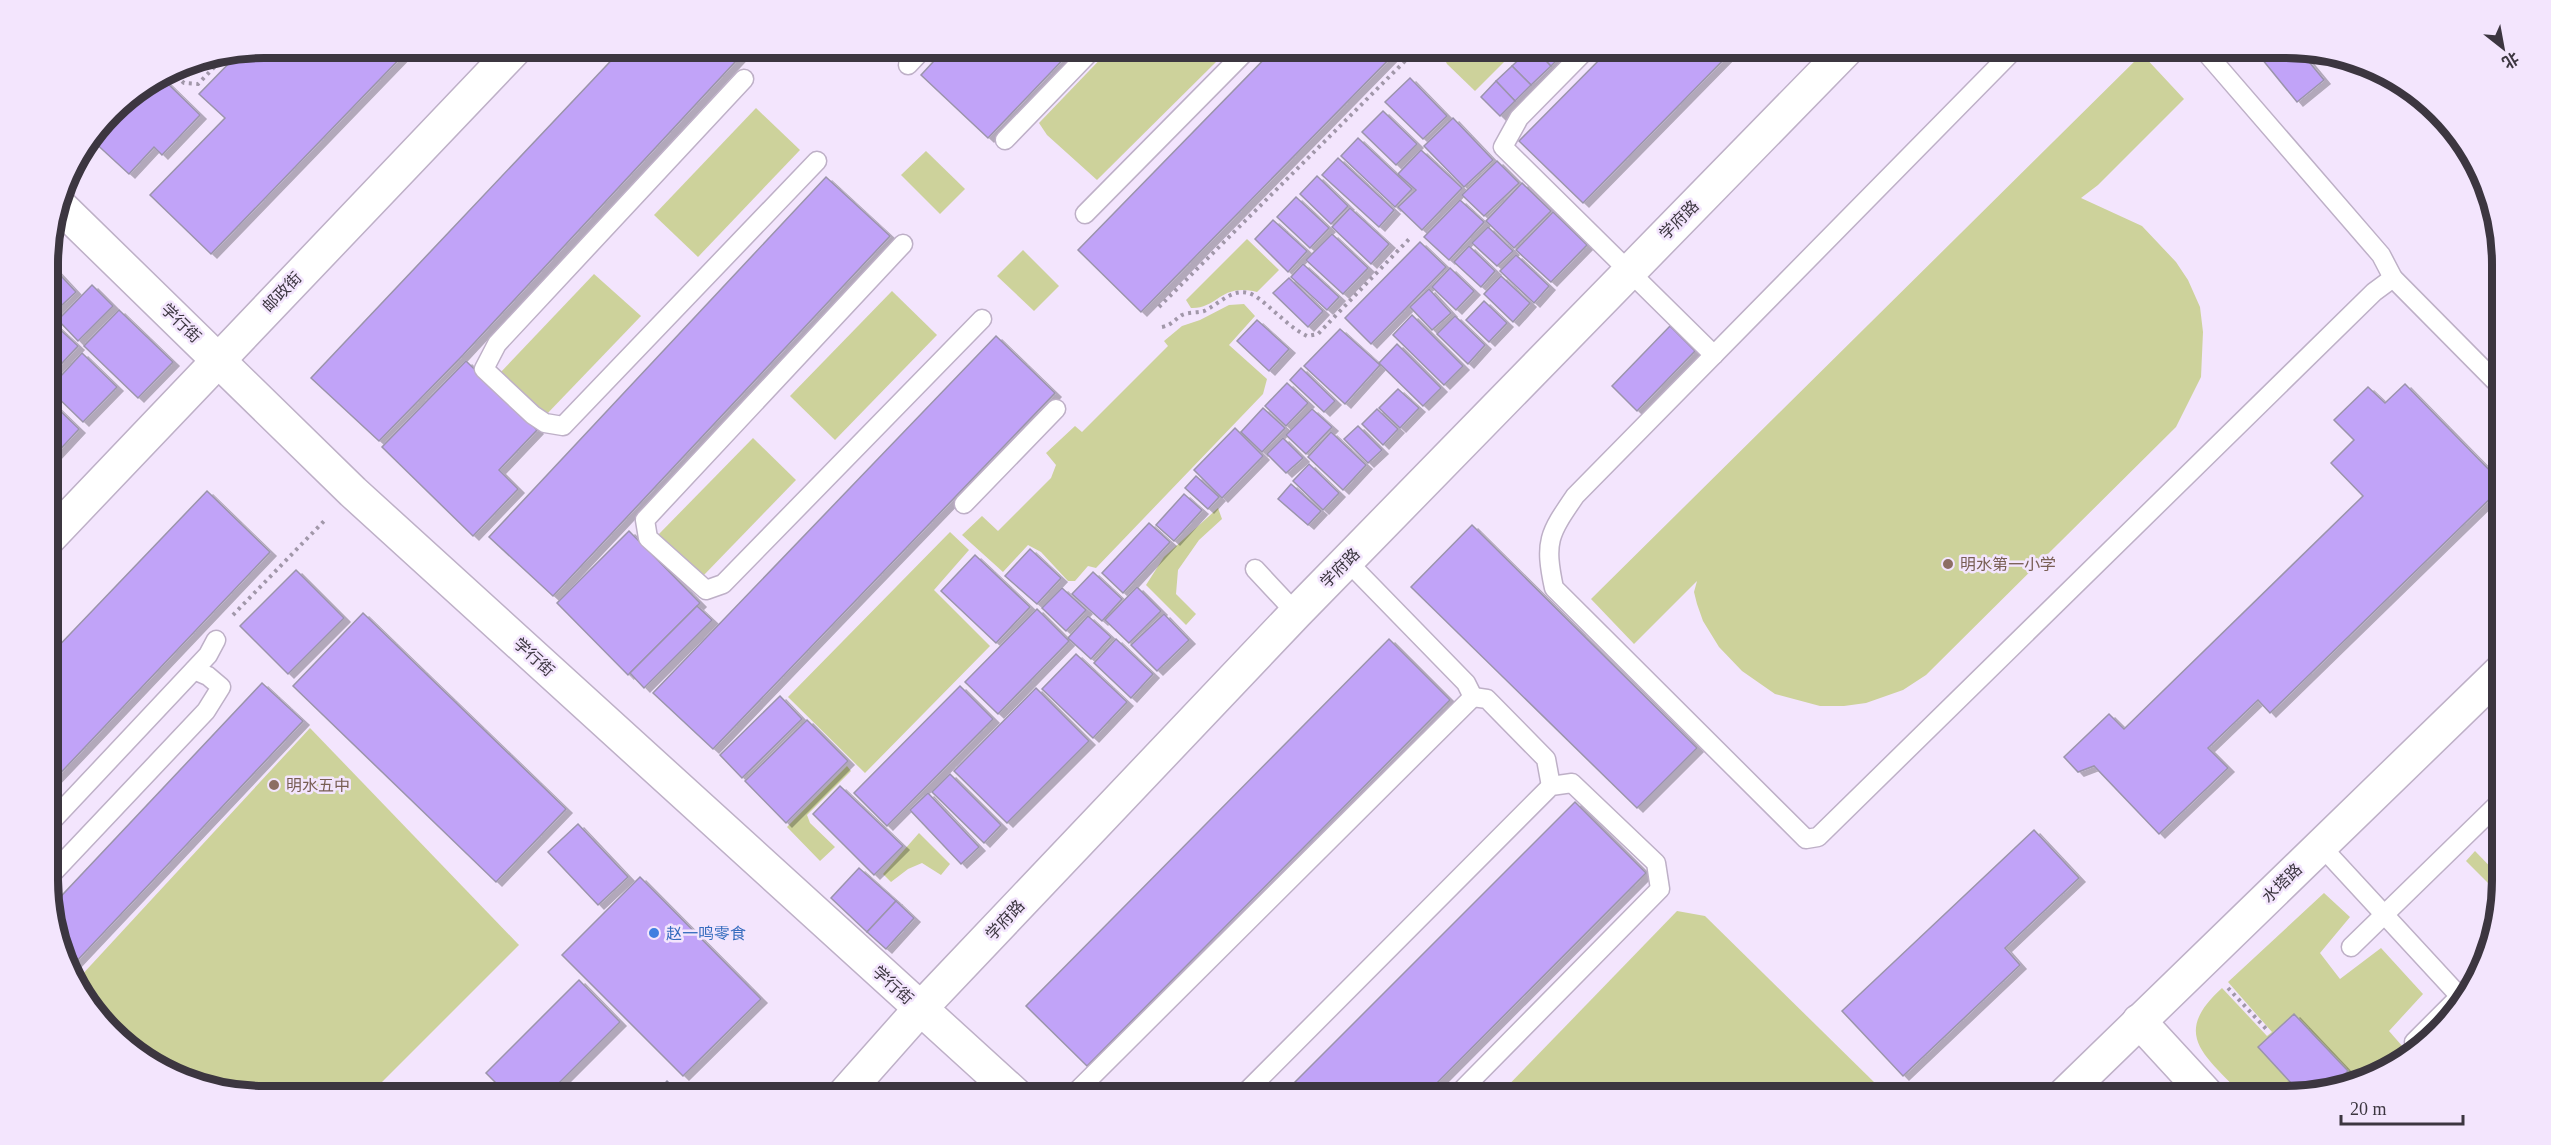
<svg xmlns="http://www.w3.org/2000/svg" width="2551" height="1145" font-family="'Times New Roman','Noto Sans SC',serif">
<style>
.green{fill:#cdd29b}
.building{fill:#c1a3f8;stroke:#9b94ab;stroke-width:1.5;filter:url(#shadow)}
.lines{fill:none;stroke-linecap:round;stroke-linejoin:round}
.service-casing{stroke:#beb0c7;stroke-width:21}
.minor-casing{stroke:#beb0c7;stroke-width:36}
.tertiary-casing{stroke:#beb0c7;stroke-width:36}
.path{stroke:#a197a9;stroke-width:4;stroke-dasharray:3 4.5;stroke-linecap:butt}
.service{stroke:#fff;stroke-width:18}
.minor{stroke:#fff;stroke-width:33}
.tertiary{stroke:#fff;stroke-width:33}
.education-dot{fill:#8d6e63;stroke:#f3e5fd;stroke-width:2}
.shop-dot{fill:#3f7fe0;stroke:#f3e5fd;stroke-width:2}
.labels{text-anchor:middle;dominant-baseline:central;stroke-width:5;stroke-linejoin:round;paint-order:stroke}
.street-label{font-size:16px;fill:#3c3640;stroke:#f3e5fd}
.education-label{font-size:16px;fill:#785e54;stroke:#f3e5fd;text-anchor:start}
.shop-label{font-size:16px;fill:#366cbe;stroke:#f3e5fd;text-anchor:start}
.rim{fill:none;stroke:#3c3640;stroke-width:8}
</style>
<defs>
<filter id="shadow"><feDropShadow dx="6" dy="4" stdDeviation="0" flood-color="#0004"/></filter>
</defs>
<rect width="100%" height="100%" fill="#f3e5fd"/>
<g class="green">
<path d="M1111,48H1203L1217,61L1097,180L1047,135L1039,123Z"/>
<path d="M1439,48H1518L1475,91L1447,64Z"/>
<path d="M2142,54L2184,99L2098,185L2081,198L2142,226L2176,262L2188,280L2200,307L2203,332L2201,377L2176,427L1926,675L1903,690L1866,703L1844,706H1820L1775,694L1742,671L1719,647L1703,621L1697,604L1694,592L1697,581L1634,644L1591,599Z"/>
<path d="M206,59L189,77L178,67Z"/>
<path d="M756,108L800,150L698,257L654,215Z"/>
<path d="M926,151L965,189L940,214L901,175Z"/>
<path d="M1247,239L1279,270L1257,292C1219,283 1219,309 1191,308L1186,300Z"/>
<path d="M1023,250L1059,286L1034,311L997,276Z"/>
<path d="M594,274L641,316L544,417L499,374Z"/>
<path d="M892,291L937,335L835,440L790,396Z"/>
<path d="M1244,304L1255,316L1229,345L1267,379L1263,394L1096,568L1088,566L1075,581H1068L1041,552L1028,545L1003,572L962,535L982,516L998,531L1051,478L1056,465L1046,453L1075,426L1082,432L1168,346L1164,341L1182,326L1200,320L1229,305Z"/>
<path d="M753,438L796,480L702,577L658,535Z"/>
<path d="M1218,508L1222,519L1199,540L1178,570L1176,594L1196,614L1186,625L1146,585L1164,557Z"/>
<path d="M950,532L969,550L934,590L990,646L865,773L788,697Z"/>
<path d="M310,728L519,945L367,1097H264L182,1081L93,1013L79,978Z"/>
<path d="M847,766L851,771L807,815L810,823L835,847L820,861L787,827Z"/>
<path d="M919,833L950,864L941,875L922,863L908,869L891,882L883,874Z"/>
<path d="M2475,851L2503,880L2500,895L2466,861Z"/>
<path d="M2324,893L2350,917L2320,953L2340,979L2381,948L2423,994L2389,1031L2403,1047L2393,1059L2397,1064L2301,1097H2244C2207,1056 2169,1036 2222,988L2267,1036L2272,1032L2228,982Z"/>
<path d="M1677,911L1705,916L1876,1084L1877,1097H1497Z"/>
</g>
<g class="building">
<path d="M264,48H410L211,254L150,195L225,118L199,94L239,53Z"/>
<path d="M623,48H748L463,355L379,441L311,378Z"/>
<path d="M946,48H1074L988,138L921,75Z"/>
<path d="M1275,48H1400L1141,312L1078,250Z"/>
<path d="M1531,48H1534L1551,66L1531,85L1512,66Z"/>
<path d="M1534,48H1569L1551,66Z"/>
<path d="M1611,48H1735L1583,203L1519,141Z"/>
<path d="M2253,48H2287L2300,51L2324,80L2297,102Z"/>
<path d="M1512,66L1531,85L1515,101L1496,81Z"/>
<path d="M161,77L200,115L162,155L154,147L129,174L92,140L121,102Z"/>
<path d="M1410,78L1447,116L1423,139L1385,102Z"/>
<path d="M1496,81L1515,101L1500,116L1481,97Z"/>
<path d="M1383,111L1417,144L1396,165L1362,132Z"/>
<path d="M1453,118L1493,160L1464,187L1424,146Z"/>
<path d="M1358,138L1412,189L1395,207L1341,156Z"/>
<path d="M1421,150L1462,188L1422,230L1398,207L1416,190L1398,174Z"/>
<path d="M1338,158L1394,210L1379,227L1322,175Z"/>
<path d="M1497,161L1519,183L1484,216L1462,195Z"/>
<path d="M1317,176L1348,206L1331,224L1300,194Z"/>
<path d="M826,177L890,236L553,596L489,537Z"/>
<path d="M1522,183L1551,211L1514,248L1486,221Z"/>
<path d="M1296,197L1329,228L1310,248L1277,217Z"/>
<path d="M1460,200L1484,222L1449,260L1424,237Z"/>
<path d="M1350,208L1389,244L1371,264L1332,227Z"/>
<path d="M1553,212L1587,245L1551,282L1516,250Z"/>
<path d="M1273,220L1307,251L1288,272L1255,239Z"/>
<path d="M1488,227L1513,251L1497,266L1472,243Z"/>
<path d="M1332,234L1368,268L1343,294L1306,260Z"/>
<path d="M1420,242L1446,267L1371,344L1345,318Z"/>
<path d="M1469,246L1495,271L1481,287L1454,262Z"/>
<path d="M1516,255L1549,286L1534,303L1500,271Z"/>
<path d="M49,263L76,292L49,317Z"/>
<path d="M1303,264L1339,297L1327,310L1291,277Z"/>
<path d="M1450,268L1474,291L1456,310L1432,287Z"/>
<path d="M1501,276L1530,303L1513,322L1484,294Z"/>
<path d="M1289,278L1323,311L1308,327L1273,293Z"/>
<path d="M92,285L113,306L78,341L58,320Z"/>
<path d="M1429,289L1451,313L1432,330L1410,307Z"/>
<path d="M1484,301L1507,323L1489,342L1466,320Z"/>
<path d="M119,310L173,362L138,398L84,346Z"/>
<path d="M1412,315L1463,366L1444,385L1393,335Z"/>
<path d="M1455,316L1485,345L1468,364L1437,334Z"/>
<path d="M1257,320L1289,349L1269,371L1237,341Z"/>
<path d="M53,323L78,346L49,377V327Z"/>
<path d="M1670,326L1695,351L1637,411L1612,386Z"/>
<path d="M1340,329L1380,365L1345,404L1304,366Z"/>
<path d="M996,336L1055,393L713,749L653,693Z"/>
<path d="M1397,344L1441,388L1423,406L1379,363Z"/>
<path d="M82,353L117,387L83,422L49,389Z"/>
<path d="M466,361L537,430L499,470L518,489L473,536L382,447Z"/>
<path d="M1301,368L1335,401L1324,412L1290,380Z"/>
<path d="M1287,383L1308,403L1286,426L1265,406Z"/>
<path d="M2405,384L2502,483V487L2270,713L2258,700L2208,748L2228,768L2159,834L2094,766L2078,772L2064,757L2109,714L2124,729L2363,496L2331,463L2354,440L2334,420L2368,387L2385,403Z"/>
<path d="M1398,389L1419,408L1400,428L1379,408Z"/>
<path d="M49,400L79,429L54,456L49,451Z"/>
<path d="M1263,408L1285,428L1262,452L1241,432Z"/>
<path d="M1312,409L1332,427L1306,454L1286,435Z"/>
<path d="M1377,409L1398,429L1383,445L1362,424Z"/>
<path d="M1358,426L1382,450L1368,463L1344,439Z"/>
<path d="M1235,428L1263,456L1222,498L1194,470Z"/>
<path d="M1331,432L1366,465L1343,490L1308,457Z"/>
<path d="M1283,438L1303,458L1286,473L1267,454Z"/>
<path d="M1309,464L1339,493L1323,510L1293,481Z"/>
<path d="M1196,476L1219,497L1208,509L1185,488Z"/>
<path d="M1291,484L1321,511L1308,525L1278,499Z"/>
<path d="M207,491L270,552L50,784L49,656Z"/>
<path d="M1184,494L1202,510L1174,541L1156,525Z"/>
<path d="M1149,523L1170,542L1123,593L1102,573Z"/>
<path d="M1472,525L1697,748L1637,808L1411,587Z"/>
<path d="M629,531L700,603L628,675L557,603Z"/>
<path d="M1030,549L1061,578L1037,604L1005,576Z"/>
<path d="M975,555L1030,607L996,643L941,591Z"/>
<path d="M296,570L344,618L288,674L240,626Z"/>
<path d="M1093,572L1122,599L1102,621L1072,594Z"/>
<path d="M1137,587L1161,611L1129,643L1105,620Z"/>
<path d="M1062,588L1086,610L1066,631L1042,608Z"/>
<path d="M697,606L712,620L644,688L630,673Z"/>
<path d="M1037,609L1069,641L998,714L965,682Z"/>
<path d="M363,613L566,809L496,882L293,686Z"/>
<path d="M1164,614L1189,640L1157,671L1131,645Z"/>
<path d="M1088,616L1111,637L1091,659L1068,638Z"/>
<path d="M1116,639L1153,674L1131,698L1094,663Z"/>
<path d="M1389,639L1450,700L1087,1066L1026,1006Z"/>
<path d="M1076,654L1127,702L1093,738L1042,689Z"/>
<path d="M262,683L303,721L73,965L50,908Z"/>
<path d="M960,686L993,719L887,826L854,793Z"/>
<path d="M1036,688L1089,741L1007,823L954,771Z"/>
<path d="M780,696L802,719L742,778L720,755Z"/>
<path d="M807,720L848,761L786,823L745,781Z"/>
<path d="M950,774L1001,825L984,843L932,792Z"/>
<path d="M840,786L903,846L874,875L813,814Z"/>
<path d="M928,793L979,847L961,864L910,810Z"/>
<path d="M1575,802L1646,873L1423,1097H1280Z"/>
<path d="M578,824L628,877L598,905L548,852Z"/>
<path d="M2034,830L2079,878L2005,948L2020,965L1903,1076L1842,1011Z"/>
<path d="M859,868L896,901L867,932L831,898Z"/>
<path d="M640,877L761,999L683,1076L562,955Z"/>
<path d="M896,901L914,918L886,949L867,932Z"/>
<path d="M579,980L620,1022L545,1097H510L486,1073Z"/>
<path d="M2294,1014L2348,1071L2333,1086L2303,1096L2258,1047Z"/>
<path d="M667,1081L684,1097H652Z"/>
<path d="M476,1088L485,1097H467Z"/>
</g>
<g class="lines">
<defs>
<g id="service">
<path d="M1588,48L1519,118L1503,147L1714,355"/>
<path d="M2016,48L1575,496C1549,534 1544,541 1554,588L1806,839L1818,837L2374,292L2393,278"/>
<path d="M2202,48L2381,255L2393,278L2495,381L2502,376"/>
<path d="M908,65L924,48"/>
<path d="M744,79L497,344L484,369L533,415L545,423L563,426L817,161"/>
<path d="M1005,140L1094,48"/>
<path d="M1085,214L1249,48"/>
<path d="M903,244L645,520L648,538L706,590L723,584L982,319"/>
<path d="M964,504L1056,409"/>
<path d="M1255,569L1296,613"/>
<path d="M1473,697L1487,699L1546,759L1551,786"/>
<path d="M50,823L208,655L216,640"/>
<path d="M2321,846L2465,1002"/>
<path d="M50,876L206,711L221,687L208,676L194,670"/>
<path d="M2351,947L2503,799"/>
<path d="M2414,1042L2478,978"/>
<path d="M1071,1097L1473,697L1466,683L1347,561"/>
<path d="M1241,1097L1551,786L1572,783L1656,863L1660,889L1455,1097"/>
</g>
<g id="minor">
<path d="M60,206L353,492L1018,1097"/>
<path d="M49,538L516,48"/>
<path d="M2139,1021L2209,1097"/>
</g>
<g id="tertiary">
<path d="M842,1097L920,1009L1296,613L1848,48"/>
<path d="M2062,1097L2502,670"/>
</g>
</defs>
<use href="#service" class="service-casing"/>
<use href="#minor" class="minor-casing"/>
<use href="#tertiary" class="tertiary-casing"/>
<g class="path">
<path d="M171,71L184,83L198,84L225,56"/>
<path d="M1159,307L1415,51"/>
<path d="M1162,327C1172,325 1174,320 1182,315C1188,312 1197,313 1204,311C1220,304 1235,284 1255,296C1273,308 1287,326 1307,336L1318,334L1411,237"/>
<path d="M233,615L326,519"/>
<path d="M2228,988L2268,1031"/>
</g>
<use href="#service" class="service"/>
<use href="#minor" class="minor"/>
<use href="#tertiary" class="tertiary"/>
</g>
<g class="education-dot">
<circle cx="1948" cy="564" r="6"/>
<circle cx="274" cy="785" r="6"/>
</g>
<circle class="shop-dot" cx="654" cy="933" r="6"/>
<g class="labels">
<g class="street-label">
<text transform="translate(1679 220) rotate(-45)">学府路</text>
<text transform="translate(282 292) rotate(-46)">邮政街</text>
<text transform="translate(181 323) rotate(44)">学行街</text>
<text transform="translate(1340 568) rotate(-45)">学府路</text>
<text transform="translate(534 657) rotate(42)">学行街</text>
<text transform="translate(2282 883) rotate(-44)">水塔路</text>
<text transform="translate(1005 920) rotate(-47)">学府路</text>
<text transform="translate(893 985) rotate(42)">学行街</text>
</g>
<g class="education-label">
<text x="1960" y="564">明水第一小学</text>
<text x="286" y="785">明水五中</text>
</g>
<g class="shop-label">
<text x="666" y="933">赵一鸣零食</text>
</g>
</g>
<path d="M0 0H2551V1145H0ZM264 58H2286A206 206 0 0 1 2492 264V880A206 206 0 0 1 2286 1086H264A206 206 0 0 1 58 880V264A206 206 0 0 1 264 58Z" fill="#f3e5fd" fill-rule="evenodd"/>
<path class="rim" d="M264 58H2286A206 206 0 0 1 2492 264V880A206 206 0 0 1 2286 1086H264A206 206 0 0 1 58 880V264A206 206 0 0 1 264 58Z"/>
<g transform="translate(2503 48) rotate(149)" stroke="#f3e5fd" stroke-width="4.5" paint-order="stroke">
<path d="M0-4.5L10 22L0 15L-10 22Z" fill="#3c3640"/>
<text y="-9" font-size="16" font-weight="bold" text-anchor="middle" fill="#3c3640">北</text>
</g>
<path d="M2341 1115v9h122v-9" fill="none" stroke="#3c3640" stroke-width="3"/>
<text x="2350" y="1115" font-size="18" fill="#3c3640" stroke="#f3e5fd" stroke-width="4.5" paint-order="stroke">20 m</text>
</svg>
